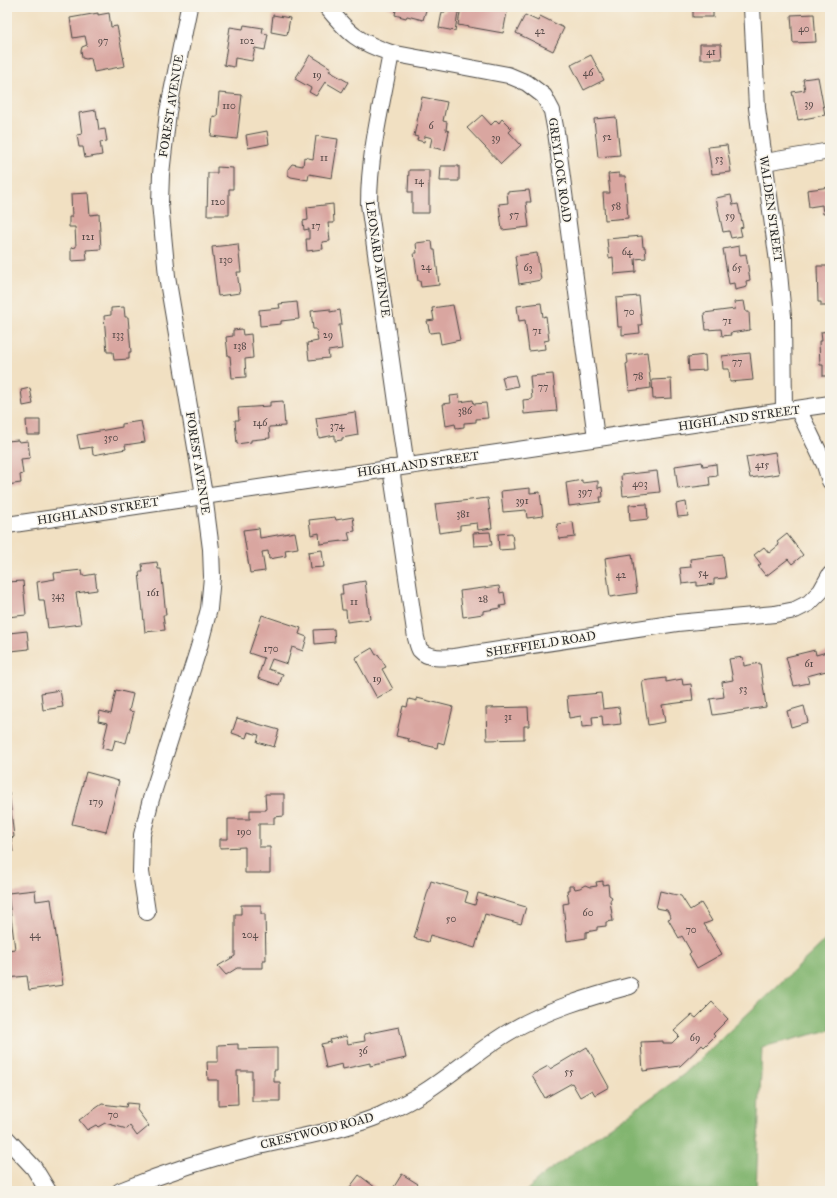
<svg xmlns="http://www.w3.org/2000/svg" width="837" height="1198" font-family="'IM FELL Great Primer',serif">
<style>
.forest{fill:#82b570;stroke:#56704e}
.building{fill:#d9a6a0}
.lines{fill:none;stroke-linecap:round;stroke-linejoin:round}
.minor-casing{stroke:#494642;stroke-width:18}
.minor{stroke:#fff;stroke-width:16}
.labels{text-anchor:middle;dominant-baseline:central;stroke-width:3;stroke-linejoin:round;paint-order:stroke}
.number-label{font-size:10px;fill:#564a48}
.street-label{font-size:12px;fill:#2b2b2b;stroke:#f7f3e8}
</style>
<rect width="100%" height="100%" fill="#f7f3e8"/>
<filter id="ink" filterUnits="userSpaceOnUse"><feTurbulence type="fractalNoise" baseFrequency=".025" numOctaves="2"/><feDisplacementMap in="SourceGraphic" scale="8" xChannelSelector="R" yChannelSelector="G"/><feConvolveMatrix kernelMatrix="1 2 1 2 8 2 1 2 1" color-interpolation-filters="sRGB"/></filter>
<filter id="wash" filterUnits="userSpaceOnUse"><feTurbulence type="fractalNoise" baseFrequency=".012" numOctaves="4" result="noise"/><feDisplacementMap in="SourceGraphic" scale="16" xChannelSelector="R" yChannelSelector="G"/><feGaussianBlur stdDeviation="0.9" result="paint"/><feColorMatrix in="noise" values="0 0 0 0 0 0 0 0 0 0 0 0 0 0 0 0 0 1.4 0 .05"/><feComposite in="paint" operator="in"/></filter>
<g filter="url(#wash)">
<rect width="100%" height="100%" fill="#f1e0c2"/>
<path class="forest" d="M830,936V1030L762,1047L756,1190L758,1191H526L544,1174L683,1075Z"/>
<g id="blocks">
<g class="building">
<path d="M386,7H427L423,20L407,16L406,18L395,15L396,10Z"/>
<path d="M446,7H459L455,31L439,28L442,12H445Z"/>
<path d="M461,7H508L503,33L458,25Z"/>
<rect x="693" y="7" width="20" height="10"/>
<path d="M98,13V15L109,13L111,27L117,26L125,66L94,72L91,58L86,59L82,58L81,51L82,47L87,45L85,36L73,38L70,18Z"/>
<path d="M814,14L816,42L793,43L791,15Z"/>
<path d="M273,15L290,18L287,35L271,32Z"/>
<path d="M525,15L538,21L540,16L564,28L553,51L516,33Z"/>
<path d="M244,25L263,28L262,33L268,34L265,50L255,48L252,61L235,58L234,67L224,65L230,27L243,29Z"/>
<path d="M700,44H721L722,59H700Z"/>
<path d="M310,55L331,68L329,71L348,82L342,92L325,82L316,96L309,92L311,88L295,79Z"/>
<path d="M591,55L604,80L584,90L571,65Z"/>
<path d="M818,77L825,115L798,120L792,92L805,90L803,79Z"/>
<path d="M828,81H830V91H829Z"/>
<path d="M219,93L242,95L237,139L211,136L213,116L217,117Z"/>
<path d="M422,97L447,102L443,121L447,122L446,130L449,131L445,150L430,147L432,138L425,136L424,142L417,140L418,137L414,136Z"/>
<path d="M96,110L99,130L105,129L107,141L100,142L102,155L85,158L83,147H79L77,135L82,134L79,113Z"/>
<path d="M482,115L491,125L496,120L499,123L502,119L512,129L509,132L521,145L501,164L467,128Z"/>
<path d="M616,117L620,155L598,157L594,119Z"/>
<path d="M267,131L269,144L248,148L246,135Z"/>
<path d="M316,136L338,139L332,178L309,174L308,180L291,177L288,175V169L292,164L303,166L304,157L313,159Z"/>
<path d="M727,145L731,172L712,174L708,147Z"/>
<path d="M441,166H459V181H440Z"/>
<path d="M217,167L233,168V189H229V215H207L208,173H217Z"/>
<path d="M409,170H429V213H412V192H408Z"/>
<path d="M619,173V176H625L628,218L605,220L603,193H610L608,174Z"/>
<path d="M830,187V213L823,214L822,205L809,207L807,190Z"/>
<path d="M529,190L531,202H526L529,227L502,230L499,204L508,203L507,192Z"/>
<path d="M88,193L90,215L99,214L101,249L86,250L87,260L71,261V248L76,247L75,227H69V217H72L71,194Z"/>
<path d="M731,195L733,205L738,204L743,227L740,228L742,236L731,238L729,231L723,232L716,198Z"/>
<path d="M333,204L334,223H328L330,241L322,242L323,249L307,251L306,239H309V229L304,230L303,221L308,220L307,207Z"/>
<path d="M642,236L643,247H645L646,258L635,259L636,272L614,274L613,257L609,258L607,239Z"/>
<path d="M432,241L433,250H435L439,285L421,287L420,281H418L414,253H417L416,243Z"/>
<path d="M238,244L241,272H237L240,293L218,296L212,247Z"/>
<path d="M739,246L740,255L746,254L750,280L746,281L747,287L735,290L734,283L729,284L723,249Z"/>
<path d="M537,253L541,280L519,284L515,256Z"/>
<path d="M817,266H830V306H821V302H818Z"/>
<path d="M639,296L642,325H639L640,333L622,335V327H618L616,298Z"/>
<path d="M744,301L746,312H749L750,330L730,333L731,335L722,336L721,329L706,330L704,313L735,309L734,302Z"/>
<path d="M297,302L299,319L281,321V324L260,326L259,310L280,308L279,304Z"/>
<path d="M541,303L543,317L546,316L549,340L544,341L545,349L529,351L525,320L519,321L517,306Z"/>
<path d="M453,305L460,340L441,344L439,332L430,333L427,321L434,320L432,308Z"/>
<path d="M124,307L125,317H128L131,352H129V359L114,360L113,352H107L104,316L111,315V308Z"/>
<path d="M330,309V312L340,310L342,325H339L342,349L328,351L329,358L309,360L307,343L318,341L316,329H313L311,311Z"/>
<path d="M242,329L243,335L251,334L253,358L245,359L246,377L232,378L230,356H228L226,337L233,336V330Z"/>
<path d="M830,331V376H823V365H820L819,341H822L821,332Z"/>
<path d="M647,352L651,388L629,391L626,364L628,363L627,355Z"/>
<path d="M750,353L753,380L730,382L729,369H723L722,356Z"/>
<path d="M705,355L706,370L689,371L688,357Z"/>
<path d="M553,374L557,411L524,414L523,400L532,399L530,376Z"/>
<path d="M515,375L518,386L505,389L502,377Z"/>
<path d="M671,379L672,398L653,399L652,380Z"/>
<path d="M30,388L33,404L23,406L21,390Z"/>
<path d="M459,395L460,402L473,400L474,404L486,403L488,418L476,419V422L464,423V427L456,428L455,424L446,426L443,404L451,403L450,396Z"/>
<path d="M283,401L285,426L269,427L270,438L251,440V442L237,444L235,420H239L238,408L270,406V402Z"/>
<path d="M355,412L358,435L342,438V440L335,441V435L319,438L316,418Z"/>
<path d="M26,420H40V435H27Z"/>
<path d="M141,421L145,442L125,445L126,449L93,455L92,447L80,449L77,435L122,427V424Z"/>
<path d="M18,440L19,442L28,441L30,458L21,459L23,474L20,475L21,483L7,485V441Z"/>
<path d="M775,452L779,474L750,478L746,457Z"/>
<path d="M702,462L703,466L716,464L717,476L709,477L710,485L678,489L675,466Z"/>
<path d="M657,471L660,492L623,496L621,475Z"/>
<path d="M582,480V483L598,481V488L602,487L603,497H600L601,502L569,506L566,483Z"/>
<path d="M530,488V493L540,492L543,516L527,518L526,510L503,512L501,491Z"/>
<path d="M488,498L492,528L478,530L477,523L460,525V530L439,533L435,504Z"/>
<path d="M686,502L688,516L678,517L676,504Z"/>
<path d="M647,504L648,519L630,521L629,505Z"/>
<path d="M335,517L336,520L353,517L355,531L348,532L350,540L320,544L319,533L311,535L309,520Z"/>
<path d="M573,522L575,537L559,539L557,524Z"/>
<path d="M259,528L260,538L295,532L298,548L285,550L286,556L269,559L268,551L262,552L265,571L250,573L243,530Z"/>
<path d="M490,532L492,545L474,546L473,533Z"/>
<path d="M512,533L514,549L499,550L498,534Z"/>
<path d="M787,534L803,555L792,564L788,559L766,576L758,566L761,564L754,555L764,547L769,553L779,545L777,542Z"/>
<path d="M322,550L324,567L310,568L308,552Z"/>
<path d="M632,554L637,593L610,597L605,558Z"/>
<path d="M723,555L726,578L714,579V584L697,586V582L682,584L680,568L691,567L690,559Z"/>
<path d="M157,562L158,569H161L166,615H163L165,630L145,632L139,572H143L142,564Z"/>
<path d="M82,570L83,576L95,574L97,590L76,593L81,624L48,628L44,600H39L37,582L55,579L54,573Z"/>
<path d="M23,581L26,615L7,617V582Z"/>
<path d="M365,581L370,619L347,622L346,610H342L340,594H343L342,585Z"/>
<path d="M499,586L500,593L504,592L506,605L500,606L501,608L483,611V614L463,617L460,591Z"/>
<path d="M262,615L301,628L299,634L307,637L303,651L292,647L287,664L272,659L268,669L283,674L279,685L258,678L264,658L249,653Z"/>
<path d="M334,629L335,642L315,644L314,630Z"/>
<path d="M27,631L29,649L11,651L9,633Z"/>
<path d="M372,648L376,655L378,654L386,667L382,669L393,689L377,698L355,658Z"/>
<path d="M815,650L816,655L830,651V670L807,676L809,683L794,686L786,657Z"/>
<path d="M743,657L744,666L760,663L766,707L713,715L710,699L724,697L722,682L733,680L729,659Z"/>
<path d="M666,678V682L682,679L683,685L691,684L693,701L662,705L665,722L648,725L642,681Z"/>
<path d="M60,690L63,707L43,710L41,693Z"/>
<path d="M116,690L133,694L129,711L134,712L126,743L115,740L112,751L102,748L108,723L98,721L100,711L111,714Z"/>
<path d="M601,693L603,709L619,707L621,724L603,726L602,716L592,717L593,726L582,727L581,716L569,718L567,696Z"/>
<path d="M417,698L453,707L444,744L438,742L437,748L408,741L409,739L396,736L403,706L407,707L409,699L417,701Z"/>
<path d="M804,706L808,722L791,727L787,711Z"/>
<path d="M528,707L529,726H524V739L487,740L486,708Z"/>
<path d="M7,716L9,726L7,727Z"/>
<path d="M237,718L279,730L274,747L257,742L259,735L248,732L246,738L232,733Z"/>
<path d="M86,772L119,781L106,832L72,824Z"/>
<path d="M7,793H9L14,837L11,838L13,852H7Z"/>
<path d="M265,794H284V816L274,817V824H259V847H270V873H245V847L220,848V839H228V819H250V810H266Z"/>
<path d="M431,881L468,892L465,902L475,905L478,893L526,907L521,924L485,914L475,948L430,935L428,942L414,938Z"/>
<path d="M603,881V885L608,884L609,895L612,897L610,901L613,921L606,922V926L597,927V930L586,932V938L567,941L563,904L569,903L567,890H569V886H574L575,889L580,888L585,885L590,887L597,886L596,882Z"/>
<path d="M35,890L36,901L51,899L63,985L29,990L27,976L7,978V950L15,949L8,893Z"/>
<path d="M660,891L681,896L690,910L701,903L712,921L704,924L722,954L697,968L689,954L691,952L682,936L679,938L668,919L671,918L667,910L656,908Z"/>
<path d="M241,905H261V914H265L266,960H263V968H237L226,975L218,966L235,956V914H241Z"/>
<path d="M712,1002L728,1019L713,1034L715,1036L704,1047L702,1045L680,1066L643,1071L641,1042L663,1041V1043H672L679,1036L674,1031L692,1015L696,1018Z"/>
<path d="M399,1027L406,1058L370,1066V1063L343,1069L342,1064L326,1068L321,1044L331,1042L330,1040L346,1036L348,1044L365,1041L364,1034Z"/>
<path d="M238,1044V1049L277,1048V1070H274V1082H280V1101H252V1071H237L238,1104L218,1105V1080H208L207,1062H218V1045Z"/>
<path d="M587,1047L609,1087L595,1095L592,1090L580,1097L572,1083L545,1098L532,1075L548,1066L550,1069Z"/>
<path d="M127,1103L138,1104L137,1110L149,1126L137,1136L130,1126L127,1129L105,1123L98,1127L96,1125L87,1130L79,1120L102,1104L126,1107Z"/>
<path d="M402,1174L418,1184L414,1191L392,1190Z"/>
<path d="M359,1175L380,1191H347Z"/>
</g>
</g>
</g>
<g filter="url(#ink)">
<use href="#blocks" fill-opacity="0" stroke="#494642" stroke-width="1"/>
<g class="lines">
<defs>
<g id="minor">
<path d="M327,7C349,34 358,42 391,53L508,75L527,83L544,96L552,111L556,132L596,438"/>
<path d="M752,7L757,108L778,262L783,316L784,411"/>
<path d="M391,53C382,103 369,153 369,204L406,466"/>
<path d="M765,162L830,151"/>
<path d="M798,409L825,465L830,481"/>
<path d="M391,468L416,638C417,641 418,647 420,650C428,659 443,658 454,657L677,623L775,614L795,610L809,603L821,591L830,575"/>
<path d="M7,525L830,404"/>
<path d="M147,912L141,872L142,835L151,799L199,647L209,609L212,577L211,549L204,495L167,276L160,203L161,174L168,112L189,7"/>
<path d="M7,1139L34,1168L48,1191"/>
<path d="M120,1191C164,1173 209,1158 255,1147C295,1137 343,1131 381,1115C396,1108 411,1101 426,1091C454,1073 480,1049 509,1032C546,1010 589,997 630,986"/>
</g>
</defs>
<use href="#minor" class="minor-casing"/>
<use href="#minor" class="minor"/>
</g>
</g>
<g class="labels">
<g class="number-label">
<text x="804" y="29">40</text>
<text x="540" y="31">42</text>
<text x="103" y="41">97</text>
<text x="247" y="41">102</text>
<text x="711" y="52">41</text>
<text x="588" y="73">46</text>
<text x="317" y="75">19</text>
<text x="809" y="104">39</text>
<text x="229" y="106">110</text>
<text x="431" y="126">6</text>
<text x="607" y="137">52</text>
<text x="496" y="138">39</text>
<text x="324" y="158">11</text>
<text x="719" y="159">53</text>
<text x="419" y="181">14</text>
<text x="218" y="202">120</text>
<text x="616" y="206">58</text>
<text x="514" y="215">57</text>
<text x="730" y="216">59</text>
<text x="316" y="226">17</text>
<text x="88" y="237">121</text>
<text x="627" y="252">64</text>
<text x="226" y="260">130</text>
<text x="426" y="267">24</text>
<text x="528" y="268">63</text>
<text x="737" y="268">65</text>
<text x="629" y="312">70</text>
<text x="727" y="321">71</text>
<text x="537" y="331">71</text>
<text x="118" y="335">133</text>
<text x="328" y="335">29</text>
<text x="240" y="346">138</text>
<text x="737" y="362">77</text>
<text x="638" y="376">78</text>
<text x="543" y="387">77</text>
<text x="465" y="411">386</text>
<text x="260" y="423">146</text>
<text x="337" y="426">374</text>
<text x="111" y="438">350</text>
<text x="762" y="465">415</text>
<text x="640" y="484">403</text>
<text x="585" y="492">397</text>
<text x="522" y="501">391</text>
<text x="463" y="514">381</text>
<text x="703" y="573">54</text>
<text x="621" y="575">42</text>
<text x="153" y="593">161</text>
<text x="58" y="596">343</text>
<text x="483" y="599">28</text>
<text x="354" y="602">11</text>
<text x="271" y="649">170</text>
<text x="809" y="664">61</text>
<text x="377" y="679">19</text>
<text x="743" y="689">53</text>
<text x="508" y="717">31</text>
<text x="96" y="802">179</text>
<text x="244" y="832">190</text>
<text x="588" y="913">60</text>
<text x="451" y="919">50</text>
<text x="691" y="930">70</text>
<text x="35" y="935">44</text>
<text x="250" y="935">204</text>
<text x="695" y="1038">69</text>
<text x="363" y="1051">36</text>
<text x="569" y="1072">55</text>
<text x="113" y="1115">70</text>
</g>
<g class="street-label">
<text transform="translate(171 106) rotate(-81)">FOREST AVENUE</text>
<text transform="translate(560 170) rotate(82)">GREYLOCK ROAD</text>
<text transform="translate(771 209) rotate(82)">WALDEN STREET</text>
<text transform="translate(378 259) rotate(82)">LEONARD AVENUE</text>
<text transform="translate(739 418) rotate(-8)">HIGHLAND STREET</text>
<text transform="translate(198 463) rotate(81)">FOREST AVENUE</text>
<text transform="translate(418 464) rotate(-8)">HIGHLAND STREET</text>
<text transform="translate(98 511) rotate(-9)">HIGHLAND STREET</text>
<text transform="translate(541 644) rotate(-9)">SHEFFIELD ROAD</text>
<text transform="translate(317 1131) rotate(-14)">CRESTWOOD ROAD</text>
</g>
</g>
<rect width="837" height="1198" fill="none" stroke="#f7f3e8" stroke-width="24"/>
</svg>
